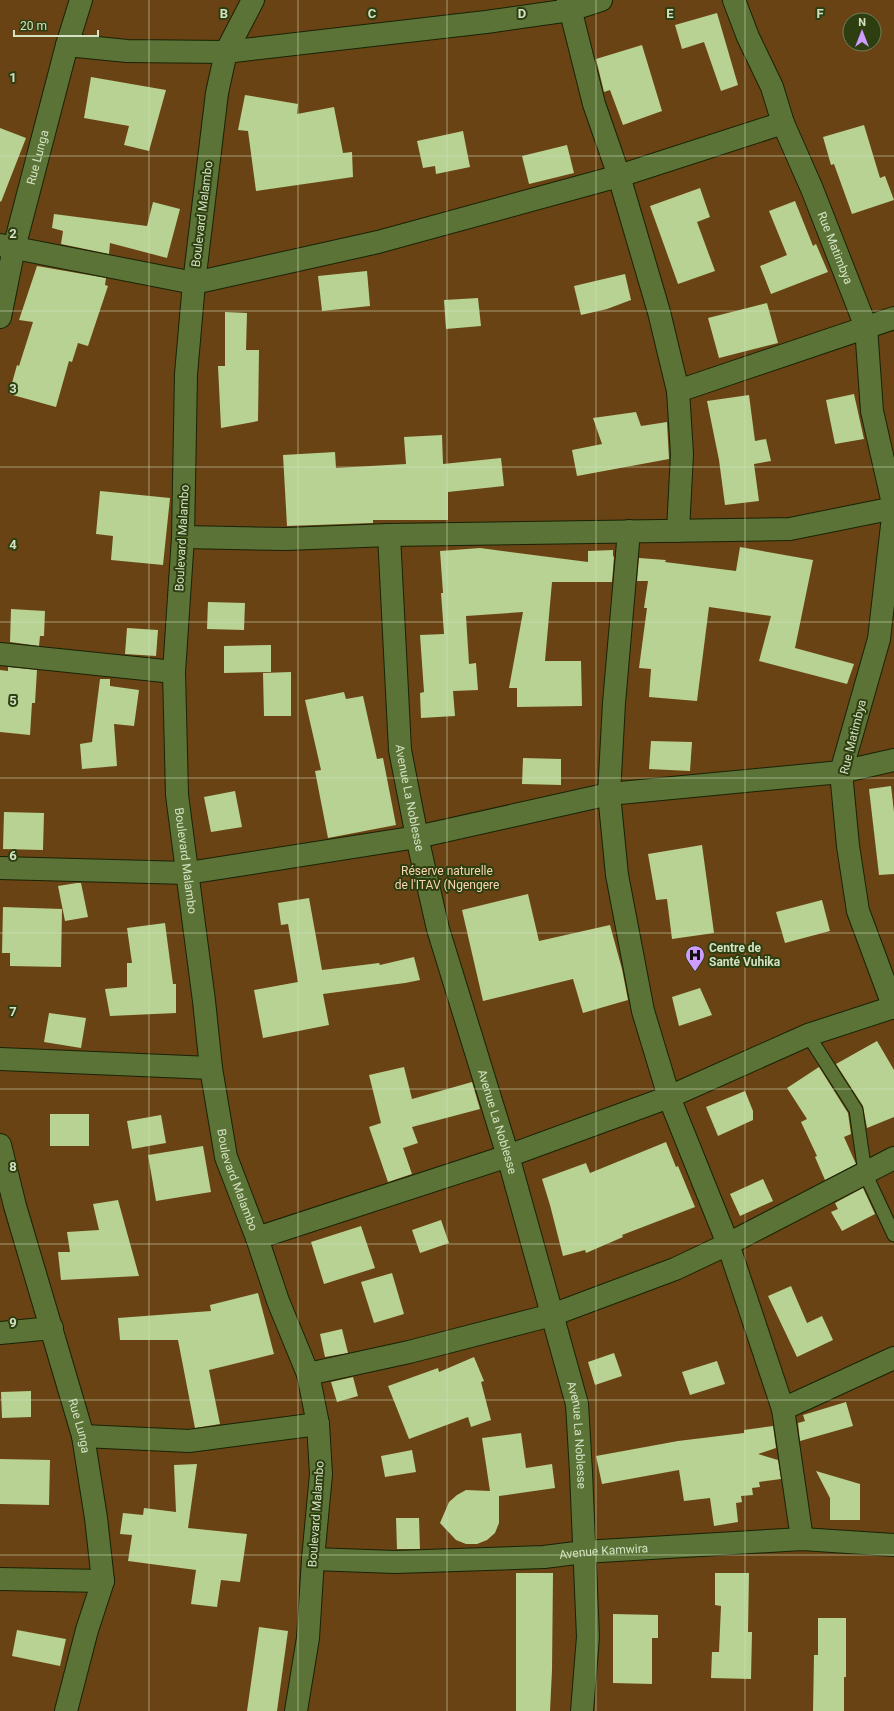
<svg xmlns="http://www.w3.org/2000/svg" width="894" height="1711" font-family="Roboto,sans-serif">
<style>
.green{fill:#6a4314;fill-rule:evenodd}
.building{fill:#b7d292}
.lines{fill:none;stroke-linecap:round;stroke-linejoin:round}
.service-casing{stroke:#182304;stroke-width:15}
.minor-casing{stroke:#182304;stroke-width:24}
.service{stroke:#5b7337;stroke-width:13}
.minor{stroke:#5b7337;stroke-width:22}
.grid{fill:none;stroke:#d4e2c2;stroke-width:1;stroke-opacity:0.55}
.labels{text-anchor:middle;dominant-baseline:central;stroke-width:4;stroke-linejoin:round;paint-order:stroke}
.street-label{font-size:12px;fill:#d4e2c2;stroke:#2d3e10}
.park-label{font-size:12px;fill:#fbd4ad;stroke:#2d3e10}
.poi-label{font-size:12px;font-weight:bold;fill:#d4e2c2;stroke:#2d3e10;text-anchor:start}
.grid-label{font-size:13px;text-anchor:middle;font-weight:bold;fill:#d4e2c2;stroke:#2d3e10;stroke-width:4;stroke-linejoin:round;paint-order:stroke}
</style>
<rect width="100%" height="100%" fill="#2d3e10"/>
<path class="green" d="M0,0H894V1711H0ZM850,20H874V44H850Z"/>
<g class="building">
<path d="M717,13L738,85L721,91L704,42L682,49L675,25Z"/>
<path d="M642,45L662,111L623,125L610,90L604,92L596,59Z"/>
<path d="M91,77L166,90L149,151L124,145L129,126L84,118Z"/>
<path d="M245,95L298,104L297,114L334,107L343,153L352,152L353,177L256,191L248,131L238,130Z"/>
<path d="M864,125L880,178L885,176L894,200L852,214L834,164L831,165L823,137Z"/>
<path d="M0,128L26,138L1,202L0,201Z"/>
<path d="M463,131L470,167L436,174L435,166L423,168L417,141Z"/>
<path d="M567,145L574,173L529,184L522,156Z"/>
<path d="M700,188L710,217L697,222L715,271L678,284L650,206Z"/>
<path d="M795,201L813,246L816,244L828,272L771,294L760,266L787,255L769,211Z"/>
<path d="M153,202L180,209L167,258L110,243L109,254L61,244L63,231L52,228L54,214L147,226Z"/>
<path d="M37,266L106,278L105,285L108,286L88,346L78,343L72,362L69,361L56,407L9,394L17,365L19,366L33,322L19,320Z"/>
<path d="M367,271L370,306L322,311L318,276Z"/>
<path d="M625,274L631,300L607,309L581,315L574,286Z"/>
<path d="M478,298L481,326L446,329L444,300Z"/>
<path d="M767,303L778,343L719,358L708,318Z"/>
<path d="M225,312L247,313L246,350H259L258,421L221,428L218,366H225Z"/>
<path d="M854,394L864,439L835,444L826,400Z"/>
<path d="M749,395L755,441L766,439L771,461L754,464L759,501L725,505L719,460L707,401Z"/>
<path d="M636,412L641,426L667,422L669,459L577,476L572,450L602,444L593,418Z"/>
<path d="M442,435L443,464L501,458L504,486L448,492V520H373V523L287,526L283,455L335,452L336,468L406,464L404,437Z"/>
<path d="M100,491L170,498L163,565L111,560L113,536L96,534Z"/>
<path d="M740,547L813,560L795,648L854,664L847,684L759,661L771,616L709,607L697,701L649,697L651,669L639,668L647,608H644L648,581H637L639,558L666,560L665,562L736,571Z"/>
<path d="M480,548L588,562V551L613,550V556L614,557L612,582H552L545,661H581L582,706L517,707V688H509L523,612L466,616L469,664L476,663L478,690L453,691L455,716L421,718L420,693L424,692L420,635L444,634L441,593H443L440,551Z"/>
<path d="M208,602L245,603L244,630L207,629Z"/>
<path d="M11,609L45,611L44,636H40L39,646L10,642Z"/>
<path d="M127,628L158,630L156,656L125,654Z"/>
<path d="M271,645V672L224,673V646Z"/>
<path d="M8,667L37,670L35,703H32L30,735L0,732V670L8,671Z"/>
<path d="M291,672V716H264L263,673Z"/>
<path d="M100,679H110V686L139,690L134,726L114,724L117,766L82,769L80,744L92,742Z"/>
<path d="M344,692L346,699L363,696L377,759L383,758L396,825L328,838L315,771L321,770L305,700Z"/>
<path d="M651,741L692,742L690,771L649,769Z"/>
<path d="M523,758L561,759V785L522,784Z"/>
<path d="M891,786L894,812V874L879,875L869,789Z"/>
<path d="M235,791L242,827L211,832L204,797Z"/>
<path d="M4,812L44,813L43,850L3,849Z"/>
<path d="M702,845L714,933L672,939L667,899L656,900L648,854Z"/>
<path d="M77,883H81L88,917L65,921L58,886Z"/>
<path d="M528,894L539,941L610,925L622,969L628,1000L583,1013L573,979L483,1001L462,910Z"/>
<path d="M309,898L322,970L379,963L380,965L414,957L420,980L405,983L323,994L329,1025L263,1038L254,990L298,982L288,924L281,925L278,903Z"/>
<path d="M822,900L830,931L785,943L776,912Z"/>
<path d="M3,907L62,909L61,967L10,966V953H2Z"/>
<path d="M165,923L173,984H176V1013L110,1016L105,989L127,987V963H132L127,928Z"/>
<path d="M700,988L712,1015L679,1026L672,997Z"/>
<path d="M49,1013L86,1018L81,1048L44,1042Z"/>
<path d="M877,1041L894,1070V1117L867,1128L863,1106L836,1064Z"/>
<path d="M404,1067L412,1099L472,1082L480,1109L412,1127L418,1143L403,1148L412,1174L388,1182L369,1127L381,1123L369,1075Z"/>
<path d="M819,1067L848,1113L851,1134L844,1137L856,1164L825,1180L815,1157L817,1156L801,1122L807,1119L787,1088Z"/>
<path d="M745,1091L753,1111V1120L718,1136L706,1107Z"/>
<rect x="50" y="1114" width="39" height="32"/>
<path d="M161,1115L166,1143L132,1149L127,1121Z"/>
<path d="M666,1142L676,1167L678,1166L695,1207L622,1235L623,1237L586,1253L585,1250L563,1256L550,1205L542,1179L586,1163L590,1173Z"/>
<path d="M203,1146L211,1192L156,1201L148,1155Z"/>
<path d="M763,1179L773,1201L740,1216L730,1194Z"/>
<path d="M863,1188L875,1214L842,1231L831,1212L838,1209L835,1203Z"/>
<path d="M118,1200L139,1276L61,1280L58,1252H70L67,1232L99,1230L93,1204Z"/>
<path d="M441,1220L449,1243L420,1253L412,1230Z"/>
<path d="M361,1226L375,1268L324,1284L311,1242Z"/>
<path d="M392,1273L404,1314L374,1323L361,1282Z"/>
<path d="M791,1286L807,1323L822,1316L833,1340L797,1357L768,1296Z"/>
<path d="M258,1293L274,1354L209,1370L220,1424L195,1428L178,1340H120L118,1318L211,1311L210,1305Z"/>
<path d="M342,1329L348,1353L325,1357L320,1334Z"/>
<path d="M614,1353L622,1376L595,1385L588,1362Z"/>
<path d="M474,1357L484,1381L481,1382L491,1420L471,1427L468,1417L409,1439L388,1386L438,1368L439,1372Z"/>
<path d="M717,1361L725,1384L690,1395L682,1372Z"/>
<path d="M353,1377L358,1396L337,1402L331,1382Z"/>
<path d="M31,1391V1417L2,1418L1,1392Z"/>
<path d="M846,1402L853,1426L800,1441L798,1423L805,1421L803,1415Z"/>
<path d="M773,1426L776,1448L758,1454L778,1460L781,1479L759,1482L760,1487L752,1488L753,1495L741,1496L742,1502L736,1503L738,1522L714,1526L710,1498L684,1501L679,1470L602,1484L596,1456L678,1441L744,1433V1430Z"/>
<path d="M521,1433L526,1468L552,1464L555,1488L499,1496V1523L495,1533L487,1540L477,1544H466L456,1540L440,1523L449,1502L457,1495L466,1490L490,1491L482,1438Z"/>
<path d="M412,1450L416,1472L385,1477L381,1456Z"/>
<path d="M0,1459L50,1460L49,1505L0,1504Z"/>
<path d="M197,1464L188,1528L247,1534L240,1582L221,1580L217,1607L191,1604L196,1570L128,1561L132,1535L120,1534L123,1513L143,1515L144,1508L176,1512L174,1465Z"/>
<path d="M816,1471L860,1484V1520H830V1498Z"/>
<path d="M396,1518H419L420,1549H397Z"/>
<path d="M516,1573H553L552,1670L550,1711H516Z"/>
<path d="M715,1573H749L748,1632H752L751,1679L711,1678L712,1652H719L721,1606L715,1605Z"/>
<path d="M613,1614L658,1615V1638H652V1684L613,1683Z"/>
<path d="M818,1618H846V1677H844V1711H813L814,1655H818Z"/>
<path d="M259,1627L288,1631L277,1711H247Z"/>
<path d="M17,1630L66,1639L60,1666L12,1656Z"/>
</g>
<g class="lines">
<defs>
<path id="service" d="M808,1035L856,1110L865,1173L894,1235"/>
<g id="minor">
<path id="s1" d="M253,0L226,52L217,93L194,283L186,374L183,537L174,672L177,795L204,1001L211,1068L226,1157L257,1238L278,1301L308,1374L318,1424L321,1474L313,1559L308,1638L296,1711"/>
<path d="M568,0L594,104L619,176L659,312L678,391L682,454L678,531"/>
<path id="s2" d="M734,0L748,37L772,87L783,123L812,189L866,327L872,411L894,508"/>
<path d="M67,45L127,51L226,52L486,22L570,10L601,0"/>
<path d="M0,245L194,283L378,242L619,176L783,123"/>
<path id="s3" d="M0,317L14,248L67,45L81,0"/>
<path d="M678,391L894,318"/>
<path d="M894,508L879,639L841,772L848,846L858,911L894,1008"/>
<path d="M629,531L614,703L609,794L617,875L643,1011L669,1097L728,1244L783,1409L802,1539"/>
<path id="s4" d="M389,535L400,750L417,837L438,929L508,1156L577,1404L581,1472L588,1637L582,1711"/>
<path d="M183,537L286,539L389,535L790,529L894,508"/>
<path d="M0,654L174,672"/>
<path d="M0,868L188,873L417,837L609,794L841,772L894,760"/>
<path d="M0,1059L211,1068"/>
<path id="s5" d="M0,1145L15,1206L83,1436L96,1518L103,1581L87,1630L66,1711"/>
<path d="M257,1238L508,1156L669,1097L808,1035L894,1007"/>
<path d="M0,1333L52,1328"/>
<path d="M308,1374L409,1352L552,1315L675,1269L728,1244L894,1158"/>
<path d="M783,1409L894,1358"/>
<path d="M83,1436L189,1441L318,1424"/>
<path id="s6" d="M313,1559L395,1562L544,1557L584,1552L802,1539L894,1545"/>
<path d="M0,1579L103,1581"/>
</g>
</defs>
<use href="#service" class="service-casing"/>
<use href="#minor" class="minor-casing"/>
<use href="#service" class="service"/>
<use href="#minor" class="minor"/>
</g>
<path class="grid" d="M149,0V1711M298,0V1711M447,0V1711M596,0V1711M745,0V1711M0,156H894M0,311H894M0,467H894M0,622H894M0,778H894M0,933H894M0,1089H894M0,1244H894M0,1400H894M0,1555H894"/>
<defs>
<symbol id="hospital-pin" viewBox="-11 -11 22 30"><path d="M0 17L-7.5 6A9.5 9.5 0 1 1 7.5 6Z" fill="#cf9dff" stroke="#2d3e10"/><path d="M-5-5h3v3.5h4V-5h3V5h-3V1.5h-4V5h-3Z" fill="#111"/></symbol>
</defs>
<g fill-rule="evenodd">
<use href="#hospital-pin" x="684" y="944" width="22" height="30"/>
</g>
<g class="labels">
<g class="street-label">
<text stroke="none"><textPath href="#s3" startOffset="164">Rue Lunga</textPath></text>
<text transform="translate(202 214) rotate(-83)">Boulevard Malambo</text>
<text stroke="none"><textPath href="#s2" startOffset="268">Rue Matimbya</textPath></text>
<text transform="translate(182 538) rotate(-87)">Boulevard Malambo</text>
<text transform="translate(853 737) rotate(-76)">Rue Matimbya</text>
<text stroke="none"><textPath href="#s4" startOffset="264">Avenue La Noblesse</textPath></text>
<text stroke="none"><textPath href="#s1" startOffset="871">Boulevard Malambo</textPath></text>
<text stroke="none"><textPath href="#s4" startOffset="600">Avenue La Noblesse</textPath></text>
<text stroke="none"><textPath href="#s1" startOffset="1195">Boulevard Malambo</textPath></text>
<text stroke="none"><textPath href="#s5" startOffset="292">Rue Lunga</textPath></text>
<text stroke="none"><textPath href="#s4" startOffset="924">Avenue La Noblesse</textPath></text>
<text transform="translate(316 1514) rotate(-86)">Boulevard Malambo</text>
<text stroke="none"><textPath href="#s6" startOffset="291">Avenue Kamwira</textPath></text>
</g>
<g class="park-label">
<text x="447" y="871">Réserve naturelle<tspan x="447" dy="14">de l'ITAV (Ngengere</tspan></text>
</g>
<g class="poi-label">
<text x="709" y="948">Centre de<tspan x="709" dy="14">Santé Vuhika</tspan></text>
</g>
</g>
<g class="grid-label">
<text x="224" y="18">B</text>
<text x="372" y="18">C</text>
<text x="522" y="18">D</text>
<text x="670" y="18">E</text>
<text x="820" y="18">F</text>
<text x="13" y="82">1</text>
<text x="13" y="238">2</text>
<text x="13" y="393">3</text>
<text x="13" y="549">4</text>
<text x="13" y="705">5</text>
<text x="13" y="860">6</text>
<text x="13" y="1016">7</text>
<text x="13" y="1171">8</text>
<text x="13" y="1327">9</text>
</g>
<g transform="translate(862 32)"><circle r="19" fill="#2d3e10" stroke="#708057"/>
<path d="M0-3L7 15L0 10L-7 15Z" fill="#cf9dff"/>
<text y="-6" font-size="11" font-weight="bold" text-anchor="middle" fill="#d4e2c2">N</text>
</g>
<path d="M14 30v6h84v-6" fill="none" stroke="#d4e2c2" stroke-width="2"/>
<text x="20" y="30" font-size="12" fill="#d4e2c2" stroke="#2d3e10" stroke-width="3" paint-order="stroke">20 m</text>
</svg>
